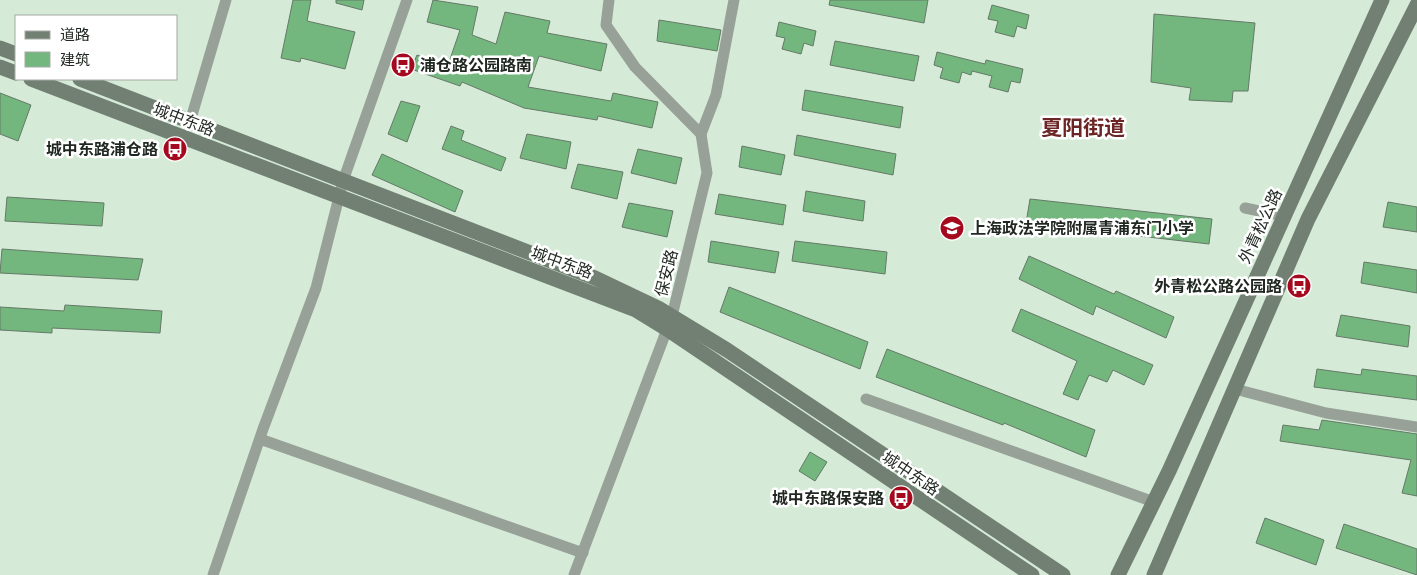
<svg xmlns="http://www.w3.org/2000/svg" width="1417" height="575" font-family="'PT Serif','Noto Sans SC',serif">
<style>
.building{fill:#73b77e;stroke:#657967}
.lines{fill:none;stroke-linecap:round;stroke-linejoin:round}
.street{stroke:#97a198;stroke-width:11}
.secondary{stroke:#728074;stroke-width:15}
.labels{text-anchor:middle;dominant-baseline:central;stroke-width:5;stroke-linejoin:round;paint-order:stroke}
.poi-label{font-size:16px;font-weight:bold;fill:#1f2720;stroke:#fff;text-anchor:end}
.street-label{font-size:16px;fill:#1f2720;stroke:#fff}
.district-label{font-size:21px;font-weight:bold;fill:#6b2524;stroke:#fff}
</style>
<rect width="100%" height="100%" fill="#d5ebd7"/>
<g class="building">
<path d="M293,0H311L307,21L355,32L345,69L301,58L300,62L281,58Z"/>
<path d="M336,0H364L362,10L336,3Z"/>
<path d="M433,0L478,7L472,35L496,44L505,12L550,21L547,33L607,44L601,71L539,56L528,87L611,101L613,93L658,102L652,128L598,116L597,120L524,108L462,82L460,86L411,69L417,55L448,65L460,30L427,22Z"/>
<path d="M830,0H928L924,23L829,5Z"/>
<path d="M992,5L1029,15L1026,29L1017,26L1014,37L995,32L998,21L988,19Z"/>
<path d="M1154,14L1255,23L1248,91H1233L1232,102L1189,100L1191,88L1151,82Z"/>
<path d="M659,20L721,30L717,51L657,41Z"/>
<path d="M779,22L816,31L813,46L804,43L801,54L782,49L785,38L776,36Z"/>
<path d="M835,41L919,56L914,81L830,65Z"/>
<path d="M937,52L985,64L986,60L1023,69L1020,83L1011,81L1008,92L989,87L992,76L972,71L971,75L962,72L959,83L940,78L943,68L934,65Z"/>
<path d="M805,90L903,107L900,128L802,110Z"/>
<path d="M0,93L31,105L18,141L0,134Z"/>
<path d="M401,101L420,106L407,142L388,134Z"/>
<path d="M451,126L464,131L461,140L506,158L501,171L442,149Z"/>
<path d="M527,134L571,142L566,169L520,158Z"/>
<path d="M797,135L896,154L893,175L794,155Z"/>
<path d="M742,146L785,155L781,175L739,167Z"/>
<path d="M638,149L682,158L676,184L631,173Z"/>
<path d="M382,154L463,191L455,212L372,175Z"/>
<path d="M578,164L623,172L617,199L571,188Z"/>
<path d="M806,191L865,201L863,221L803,211Z"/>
<path d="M719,194L786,205L783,225L715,214Z"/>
<path d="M7,197L104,203L102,226L5,221Z"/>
<path d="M1030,199L1212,219L1209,244L1026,223Z"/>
<path d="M1388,202L1417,207V232L1383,227Z"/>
<path d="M629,203L673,211L667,237L622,227Z"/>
<path d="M711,241L779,252L775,273L708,262Z"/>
<path d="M795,241L887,252L885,274L792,261Z"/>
<path d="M2,249L143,259L138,280L0,273Z"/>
<path d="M1029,256L1114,294L1116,291L1174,317L1166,338L1096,306L1093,315L1019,279Z"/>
<path d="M1364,262L1417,270V293L1361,283Z"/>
<path d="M729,287L868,342L860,369L720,312Z"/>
<path d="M65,305L162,311L160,333L52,328V333L0,330V307L64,311Z"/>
<path d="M1021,309L1153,365L1144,385L1113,370L1107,382L1089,375L1078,400L1063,394L1077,361L1012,331Z"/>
<path d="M1341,315L1410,326L1408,347L1336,336Z"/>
<path d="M887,349L1095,430L1086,457L1004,423L1003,425L876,377Z"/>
<path d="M1317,369L1361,375L1362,369L1417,376V400L1314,387Z"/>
<path d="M1322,420L1417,434V496L1402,493L1411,460L1280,441L1283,425L1319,430Z"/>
<path d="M810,452L827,462L815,481L799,471Z"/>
<path d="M1265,518L1324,540L1316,565L1256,543Z"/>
<path d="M1344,524L1417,549V575L1336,548Z"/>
</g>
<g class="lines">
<g class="street">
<path d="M190,122L226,0"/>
<path d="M701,134L716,95L734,0"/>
<path d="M1245,208L1284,216"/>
<path d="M1235,389L1326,413L1417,427"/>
<path d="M866,399L1154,502"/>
<path d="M260,439L583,553"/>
<path d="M213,575L263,429L316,288L343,181L407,0"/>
<path d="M574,575L672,316L707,173L701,134L635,67L606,25L609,0"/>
</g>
<g class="secondary">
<path d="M0,48L16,54"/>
<path d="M0,67L16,73"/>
<path d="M31,79L636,310L667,329L1032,575"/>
<path d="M80,79L595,278L658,308L727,350L1063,575"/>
<path d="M1118,575L1169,471L1382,0"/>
<path d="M1154,575L1308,219L1417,5"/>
</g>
</g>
<defs>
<symbol id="bus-disc" viewBox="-11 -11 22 22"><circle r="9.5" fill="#a4091e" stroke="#fff"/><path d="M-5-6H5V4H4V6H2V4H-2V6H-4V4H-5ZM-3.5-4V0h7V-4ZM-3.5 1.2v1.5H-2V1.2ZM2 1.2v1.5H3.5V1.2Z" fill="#fff"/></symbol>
<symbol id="school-disc" viewBox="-11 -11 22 22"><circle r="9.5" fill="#a4091e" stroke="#fff"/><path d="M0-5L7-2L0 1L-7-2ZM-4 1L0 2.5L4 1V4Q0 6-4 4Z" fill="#fff"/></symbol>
</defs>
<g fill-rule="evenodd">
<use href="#bus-disc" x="389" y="51" width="28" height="28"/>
<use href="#bus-disc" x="161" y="135" width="28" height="28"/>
<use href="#school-disc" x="938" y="214" width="28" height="28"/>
<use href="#bus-disc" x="1285" y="272" width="28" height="28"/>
<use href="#bus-disc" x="887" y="484" width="28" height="28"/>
</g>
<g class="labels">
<g class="poi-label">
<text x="420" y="65" text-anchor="start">浦仓路公园路南</text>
<text x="158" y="149">城中东路浦仓路</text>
<text x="970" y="228" text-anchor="start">上海政法学院附属青浦东门小学</text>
<text x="1282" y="286">外青松公路公园路</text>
<text x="884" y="498">城中东路保安路</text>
</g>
<g class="street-label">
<text transform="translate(184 119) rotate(21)">城中东路</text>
<text transform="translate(1260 226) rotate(-65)">外青松公路</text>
<text transform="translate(562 262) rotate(20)">城中东路</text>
<text transform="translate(666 273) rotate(-76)">保安路</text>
<text transform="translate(911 473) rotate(34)">城中东路</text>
</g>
<g class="district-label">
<text x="1083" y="127">夏阳街道</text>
</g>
</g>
<rect x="15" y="15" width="162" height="65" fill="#ffffff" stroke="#a5a9a6"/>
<rect x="25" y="31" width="25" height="8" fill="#728074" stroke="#a5a9a6"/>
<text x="60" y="40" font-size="15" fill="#1f2720">道路</text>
<rect x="25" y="52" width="25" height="15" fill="#73b77e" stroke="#a5a9a6"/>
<text x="60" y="65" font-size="15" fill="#1f2720">建筑</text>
</svg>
